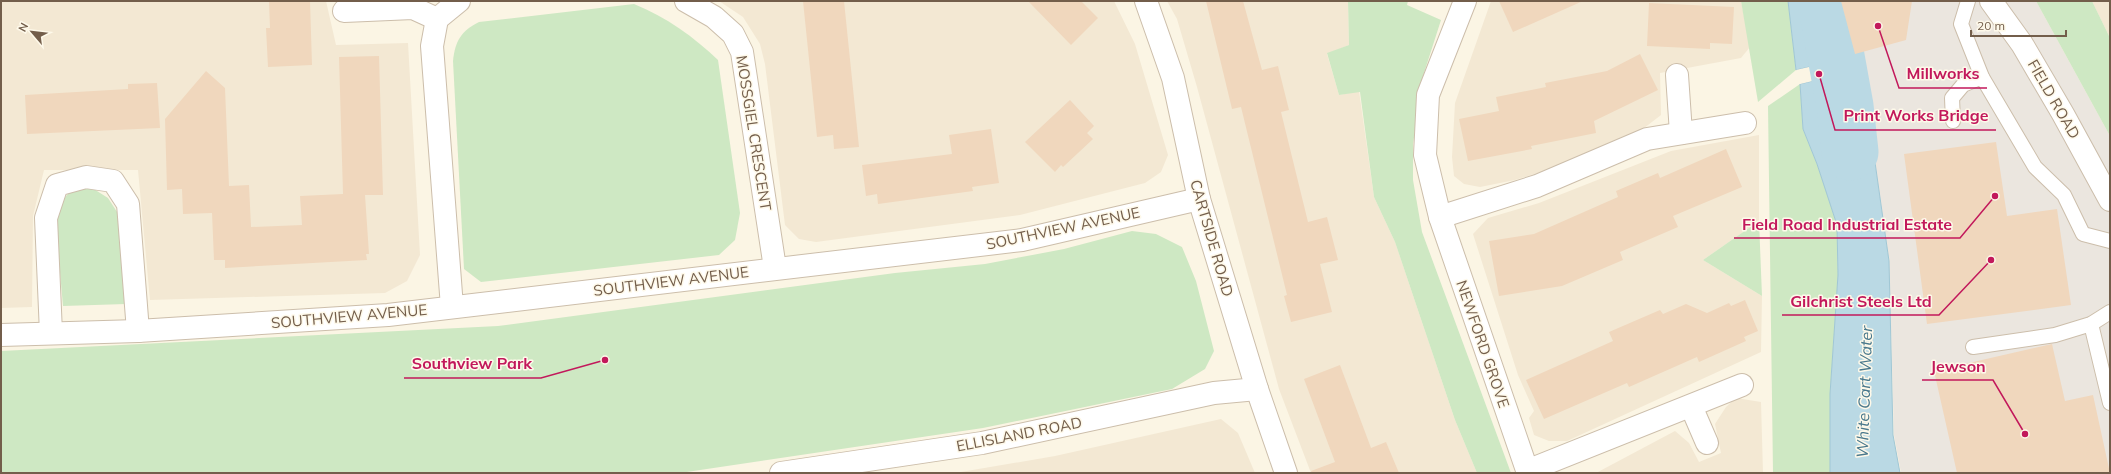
<svg xmlns="http://www.w3.org/2000/svg" width="2111" height="474" font-family="Mulish,sans-serif">
<style>
.residential{fill:#f3e8d3}
.industrial{fill:#ebe6df}
.green{fill:#cee8c3}
.water{fill:#bad9e4;stroke:#a0c7d5}
.pier{fill:#fbf5e4}
.lines{fill:none;stroke-linecap:round;stroke-linejoin:round}
.river{stroke:#bad9e4;stroke-width:57}
.building{fill:#f0d7bd}
.service-casing{stroke:#ccbeab;stroke-width:16}
.minor-casing{stroke:#ccbeab;stroke-width:24}
.service{stroke:#fff;stroke-width:14}
.minor{stroke:#fff;stroke-width:22}
.labels{text-anchor:middle;dominant-baseline:central;stroke-width:3;stroke-linejoin:round;paint-order:stroke}
.street-label{font-size:15px;fill:#735e4b;stroke:#fef9ea}
.water-label{font-size:16px;font-style:italic;fill:#49788c;stroke:#fef9ea}
.leader{fill:none;stroke:#c2185b;stroke-width:1.5}
.callout-dot{fill:#c2185b;stroke:#fef9ea;stroke-width:1.5}
.callout-label{font-size:16px;text-anchor:middle;font-weight:bold;fill:#c2185b;stroke:#fef9ea;stroke-width:3;stroke-linejoin:round;paint-order:stroke}
</style>
<rect width="100%" height="100%" fill="#fbf5e4"/>
<g class="residential">
<path d="M1,1H326L336,45L408,43L420,255L407,281L385,293L150,300L138,170H44L33,216L32,307L1,308Z"/>
<path d="M719,1H1114L1135,44L1168,155L1161,172L1145,183L1020,215L816,242L799,239L785,225L765,64L760,44L743,17Z"/>
<path d="M1167,1H1348L1349,45L1327,54L1339,95L1359,91L1374,197L1395,242L1455,420L1477,473H1311L1279,389L1197,87L1177,19Z"/>
<path d="M1491,1H1741L1750,47L1741,58L1660,73L1661,115L1639,132L1559,166L1515,180L1480,187L1464,184L1454,176L1452,157L1455,103Z"/>
<path d="M2092,1H2110V38Z"/>
<path d="M1759,135V221L1703,260L1762,296L1761,352L1567,441H1549L1534,435L1529,418L1534,411L1518,375L1473,234L1488,218L1539,203L1671,151Z"/>
<path d="M1736,398L1761,402L1763,473H1596L1675,431L1689,443L1699,462L1721,453L1715,424L1726,407Z"/>
<path d="M1221,419L1238,433L1255,473H955L1055,456Z"/>
</g>
<path class="industrial" d="M1841,1H2036L2110,136V473H1901L1894,435L1889,261L1870,127L1853,57L1855,54Z"/>
<g class="green">
<path d="M1348,1H1408L1407,5L1441,20L1424,73L1413,144V180L1422,232L1511,473H1477L1455,420L1395,242L1374,197L1360,92L1339,95L1327,53L1349,45Z"/>
<path d="M1741,1H1788L1796,70L1758,102Z"/>
<path d="M2036,1H2092L2110,38V136Z"/>
<path d="M634,4C666,17 694,37 718,60L740,213L735,240L719,255L481,282L464,269L453,61C455,41 461,31 479,22Z"/>
<path d="M1800,84L1803,129L1817,164L1837,225L1838,275L1830,394V473H1773L1768,106Z"/>
<path d="M76,186H89L108,198L119,215L126,304L63,306L55,216L66,196Z"/>
<path d="M1759,221L1762,296L1703,260Z"/>
<path d="M1132,231L1156,234L1182,247L1196,281L1214,351L1205,369L1172,389L983,428L680,473H1V351L498,326L895,273L985,264L1064,249Z"/>
</g>
<g class="water">
<path d="M1788,1H1841L1855,54L1853,57L1796,70Z"/>
<path d="M1858,70L1870,127L1889,261L1893,435L1900,473H1830V394L1838,275L1837,225L1817,164L1803,129L1800,84Z"/>
</g>
<g class="pier">
<path d="M1853,57L1854,59L1797,72L1796,70Z"/>
<path d="M1857,68L1858,70L1800,84L1799,83Z"/>
</g>
<g class="lines">
<path class="river" d="M1826,1L1845,106L1850,152"/>
</g>
<g class="building">
<path d="M269,1H310L312,65L268,67L266,28H270Z"/>
<path d="M803,1H844L859,147L834,149L833,135L817,137Z"/>
<path d="M1028,1H1081L1098,18L1071,45Z"/>
<path d="M1206,1H1243L1262,70L1278,66L1289,110L1281,112L1308,222L1327,217L1338,260L1320,264L1332,312L1291,322L1284,296L1287,295L1241,107L1232,109Z"/>
<path d="M1499,1H1583L1513,32Z"/>
<path d="M1841,1H1912L1906,40L1855,54Z"/>
<path d="M1649,3L1734,7L1732,44L1710,43V49L1647,46Z"/>
<path d="M1640,54L1658,90L1594,121L1596,133L1531,146L1532,149L1468,161L1459,119L1499,111L1496,97L1546,87L1545,83L1607,71Z"/>
<path d="M379,56L383,195H365L369,254H366L367,260L225,268V260H214L212,213L183,214L182,189L167,190L165,119L206,71L225,88L229,186L249,185L251,227L302,225L300,196L343,194L339,57Z"/>
<path d="M157,83L160,128L27,134L25,95L128,89V84Z"/>
<path d="M1070,100L1094,126L1087,133L1093,139L1063,167L1061,165L1055,172L1025,142Z"/>
<path d="M991,129L999,183L972,187L973,191L878,204L877,194L866,196L862,165L952,154L949,135Z"/>
<path d="M1996,142L2007,216L2057,209L2071,305L1927,324L1904,154Z"/>
<path d="M1726,149L1742,187L1673,216L1678,227L1620,252L1623,260L1562,286L1499,296L1489,241L1534,234L1618,197L1616,191L1658,173L1660,178Z"/>
<path d="M1745,300L1758,331L1744,337L1746,341L1699,362L1697,357L1629,387L1627,383L1544,419L1526,380L1613,341L1609,332L1660,310L1663,314L1686,304L1707,313L1729,303L1731,306Z"/>
<path d="M2052,344L2065,401L2093,395L2110,473H1957L1934,371Z"/>
<path d="M1340,365L1371,448L1386,442L1399,473H1312L1311,471L1335,462L1304,379Z"/>
</g>
<g class="lines">
<defs>
<g id="service">
<path d="M1968,1L1961,24L1982,77L2035,167L2064,195L2083,234L2110,241"/>
<path d="M1953,121L1952,98L1963,85L1982,77"/>
<path d="M2091,324L2110,403"/>
<path d="M1973,347L2055,335L2091,324L2110,312"/>
</g>
<g id="minor">
<path d="M686,1L714,17L733,34L742,52L775,268"/>
<path d="M1146,1L1173,78L1199,199L1257,389L1286,473"/>
<path d="M1465,1L1428,95L1425,155L1440,217L1528,473"/>
<path d="M1991,1L2022,44L2063,114L2110,200"/>
<path d="M344,11L413,8L437,19"/>
<path d="M1677,75L1681,133"/>
<path d="M1440,217L1537,186L1647,139L1745,123"/>
<path d="M452,307L432,46L437,19L459,1"/>
<path d="M51,333L46,218L57,185L86,177L113,181L128,204L138,331"/>
<path d="M1,335L138,331L388,315L1022,240L1199,199"/>
<path d="M1691,406L1707,443"/>
<path d="M1527,471L1742,385"/>
<path d="M781,473L982,443L1214,393L1257,389"/>
</g>
</defs>
<use href="#service" class="service-casing"/>
<use href="#minor" class="minor-casing"/>
<use href="#service" class="service"/>
<use href="#minor" class="minor"/>
</g>
<g class="labels">
<g class="street-label">
<text transform="translate(2054 99) rotate(60)">FIELD ROAD</text>
<text transform="translate(754 133) rotate(81)">MOSSGIEL CRESCENT</text>
<text transform="translate(1063 228) rotate(-12)">SOUTHVIEW AVENUE</text>
<text transform="translate(1212 238) rotate(74)">CARTSIDE ROAD</text>
<text transform="translate(671 281) rotate(-7)">SOUTHVIEW AVENUE</text>
<text transform="translate(349 316) rotate(-5)">SOUTHVIEW AVENUE</text>
<text transform="translate(1483 344) rotate(71)">NEWFORD GROVE</text>
<text transform="translate(1019 434) rotate(-11)">ELLISLAND ROAD</text>
</g>
<g class="water-label">
<text transform="translate(1864 392) rotate(-88)">White Cart Water</text>
</g>
</g>
<path class="leader" d="M1878 26L1899 88H1987M1819 74L1835 130H1996M1995 196L1960 238H1734M1991 260L1939 315H1782M605 360L541 378H404M2025 434L1993 380H1922"/>
<g class="callout-dot">
<circle cx="1878" cy="26" r="4"/>
<circle cx="1819" cy="74" r="4"/>
<circle cx="1995" cy="196" r="4"/>
<circle cx="1991" cy="260" r="4"/>
<circle cx="605" cy="360" r="4"/>
<circle cx="2025" cy="434" r="4"/>
</g>
<g class="callout-label">
<text x="1943" y="79">Millworks</text>
<text x="1916" y="121">Print Works Bridge</text>
<text x="1847" y="230">Field Road Industrial Estate</text>
<text x="1861" y="307">Gilchrist Steels Ltd</text>
<text x="472" y="369">Southview Park</text>
<text x="1958" y="372">Jewson</text>
</g>
<rect width="2111" height="474" fill="none" stroke="#735e4b" stroke-width="4"/>
<g transform="translate(32 32) rotate(298)" stroke="#fef9ea" stroke-width="3" paint-order="stroke">
<path d="M0-3L7 15L0 10L-7 15Z" fill="#735e4b"/>
<text y="-6" font-size="11" font-weight="bold" text-anchor="middle" fill="#735e4b">N</text>
</g>
<path d="M1971 30v6h95v-6" fill="none" stroke="#735e4b" stroke-width="2"/>
<text x="1977" y="30" font-size="12" fill="#735e4b" stroke="#fef9ea" stroke-width="3" paint-order="stroke">20 m</text>
</svg>
